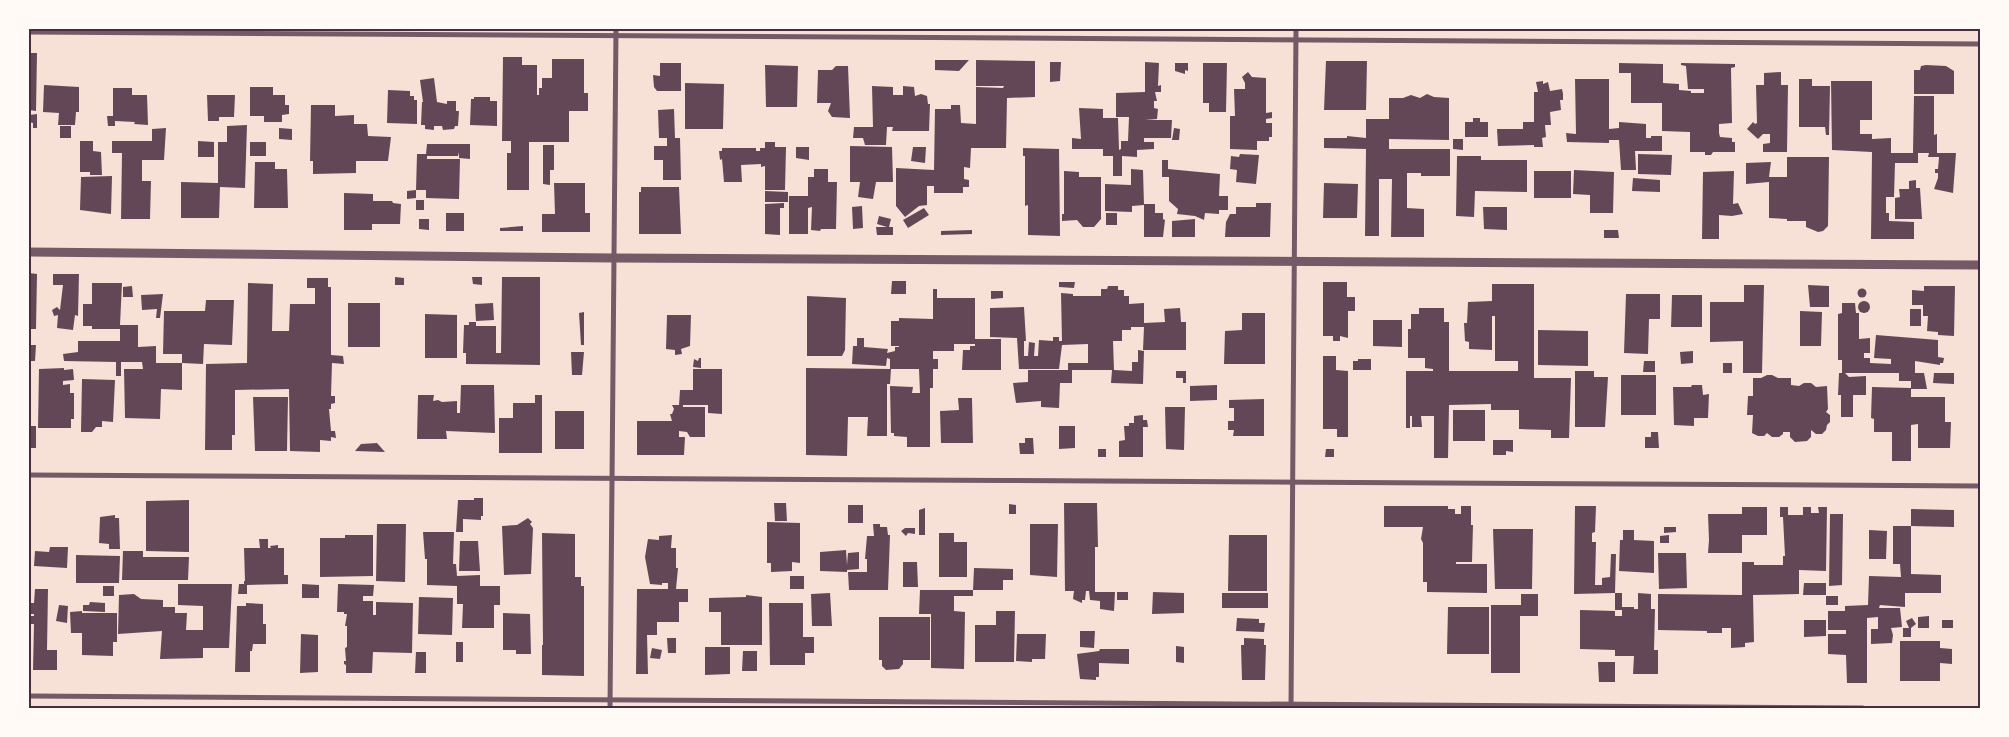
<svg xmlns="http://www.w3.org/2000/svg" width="2009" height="737" font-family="'Noto Serif',serif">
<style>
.building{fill:#644757}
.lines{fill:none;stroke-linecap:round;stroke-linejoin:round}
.minor{stroke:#755966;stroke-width:5}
.tertiary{stroke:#755966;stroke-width:9}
.neatline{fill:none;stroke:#4a2c40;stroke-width:2}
</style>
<rect width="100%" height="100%" fill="#f7e1d7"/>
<g class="building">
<path d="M29,53H37L36,111L29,110Z"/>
<path d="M503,57H522V65H537V95H539V88H542V78H552V59H584V93H588V111H569V142H529V190H507V153H511V141H502Z"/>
<path d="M935,60H969L959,71L935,70Z"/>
<path d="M976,60L1035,61V97L1007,98L1006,148H971L970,168L964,167V179L969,180V187H963V193H934V186H927V205L919,206L905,217L896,206V168L934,170L935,109H951V105H960L961,123L976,124V87L1003,88L1004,86H976Z"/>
<path d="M1326,61H1367L1366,110H1324Z"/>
<path d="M1050,62H1061L1060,81L1050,82Z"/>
<path d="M1145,62L1159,63L1158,86L1161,85V92H1155L1157,101H1154V108L1158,109L1157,119L1145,120H1172L1171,138H1144V142H1154V149L1137,150V157L1122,156V176H1113V156H1103V149H1072V138L1081,139L1079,108L1103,109V118H1118L1119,150L1121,149V141H1128L1129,117H1116V93L1145,92Z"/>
<path d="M660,63H681V91H657L654,87L653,75L660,76Z"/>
<path d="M1175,63H1188V71L1185,70V74L1175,71Z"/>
<path d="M1203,63H1227L1226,112H1209V103H1203Z"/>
<path d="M1619,63L1663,64V83L1679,84V90L1691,91V93H1704V89H1688L1686,66L1681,65V63L1735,64V67L1731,68L1732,123L1719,124V133L1720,137L1732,138V142H1735V152H1713L1711,155H1705V152H1690V132L1662,131V103H1631V73H1619Z"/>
<path d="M765,65L798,66L797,107H766Z"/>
<path d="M1926,65L1946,66L1954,71V94H1914V70H1920L1921,66Z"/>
<path d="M836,66H848L850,118L832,117L828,111L831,103H817L818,70H832Z"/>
<path d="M1248,72L1252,77L1266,78V113L1272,112V118L1266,119V123H1272V137H1269V141H1257V150L1230,149V116H1235L1234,89H1245V83L1242,77Z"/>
<path d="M1781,72V85H1788L1787,152H1763V144L1770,143V134H1763L1758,139L1747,129L1753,122L1755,124L1757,123L1756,85H1764V73Z"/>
<path d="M434,78L437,102L447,104V101H456V111H459L458,126H455L454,129L443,130L442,126H434V130L425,129V125H421L422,102H423L420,80Z"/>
<path d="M1575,79H1609V129L1619,128V122L1646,124V138H1651V136H1662V151H1635L1636,170H1621L1619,140H1609V143L1567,142L1566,133L1576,134Z"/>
<path d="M1799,79H1812V86H1830L1829,135H1826L1825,127H1799Z"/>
<path d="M1543,81V84L1548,82L1550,91L1562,89L1563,94V100H1560L1561,110L1550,112L1551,125H1545L1546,137L1542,138L1543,147H1534V145L1498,146L1497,129H1523V122H1534V92H1538L1536,82Z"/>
<path d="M1831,81H1872V120H1860V134H1872V139L1891,138V153H1913L1914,96H1934V135L1937,134V153H1956L1953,193L1934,189L1938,178V173H1935V169H1938L1939,157H1928L1929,153H1918V163H1895L1894,197H1886V213H1889V221L1914,222V239H1871L1872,152L1832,150Z"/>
<path d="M685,83L724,84L723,129H685Z"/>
<path d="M44,85L79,87V112H76L75,125H58L59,113L43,112Z"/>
<path d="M872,86L893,87V95H903V86L914,87L915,96L921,94L927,96L928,104H930L929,131H892L893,127H887L886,145H865L863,138H853L854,127H873Z"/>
<path d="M250,87H273V95H285V105H289V114L282,115V122H264V116H250Z"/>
<path d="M113,88H132V95H147L148,125L134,124L135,122L115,121V126H108L107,116H113Z"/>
<path d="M388,90L410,91V96H414V100H417V124L387,123Z"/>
<path d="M1427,94L1434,97L1449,98V140L1389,139V149H1450V176H1421V173H1407V208L1424,209V237H1391L1392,179H1379V236H1365L1366,149L1324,148V138H1347V136L1366,138V119H1389V98H1403L1411,95L1420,98Z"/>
<path d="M207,95H235L234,117H219V121H208Z"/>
<path d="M474,97H490V101H497V126L470,125L471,99H474Z"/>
<path d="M311,105H335V116L354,115V124H367L368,136L391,137L388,161H356V173L313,174V161H310Z"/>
<path d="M674,109L675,138H680L681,180H663V160H654V146H667V138H659L658,110Z"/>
<path d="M37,114V128H33V123L29,122V115Z"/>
<path d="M1473,118H1480V122H1488V137H1465V122H1473Z"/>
<path d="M247,125L245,188L220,187L219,218H181V182L218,183V142H227V126Z"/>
<rect x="60" y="126" width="11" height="12"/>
<path d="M166,128L164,160H142V181H151L150,219H121L122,153H112V141H152V129Z"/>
<path d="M279,128L292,129V140L279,139Z"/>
<path d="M1174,128L1180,129L1179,140H1172Z"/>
<path d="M1453,139H1463V150L1453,149Z"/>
<path d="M80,141H93V151L101,152L102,175H90V172H80Z"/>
<path d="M198,141L214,142V157H198Z"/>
<rect x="250" y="142" width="16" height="14"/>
<path d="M765,142H775V147H786L785,190H765V166L761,167V164L741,165L742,182H724L722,159L720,160L719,151H722V148H756V151H760V148H765Z"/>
<path d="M427,144H470V159L459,158V152L458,156H427V159H460L459,199L426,198V190H416L417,154H426Z"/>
<path d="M543,145H554V170H550V185L543,184Z"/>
<path d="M850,146L892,147L893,182H876L873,199L858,197L860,182H850Z"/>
<path d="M796,147H809V160L796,158Z"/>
<path d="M913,147H926L925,163L911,161Z"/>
<path d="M1023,148L1059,149L1060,236L1028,235V205L1025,206V156H1023Z"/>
<path d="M1240,154L1259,155L1256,184L1236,182L1237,170L1230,169L1231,156L1239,157Z"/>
<path d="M1638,154L1672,155L1671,175L1638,174Z"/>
<path d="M1457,156H1481V160H1527V192L1475,191L1474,217L1456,216Z"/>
<path d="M1787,157H1829L1828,226L1823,231L1818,232L1806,227V221H1787V219L1769,218V182L1746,184V163L1771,162L1769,177H1787Z"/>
<path d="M1162,160H1168V169L1220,174L1219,196H1228V210H1219V214L1205,213L1204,220L1195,216L1177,214L1178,209L1169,201V177H1162Z"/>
<path d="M255,162H275V169H287L288,208H254Z"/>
<path d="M814,169H828V182H837L836,229H821L820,231L811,230L812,207L808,208V234H789V196H808V177H814Z"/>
<path d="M1131,169L1143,170L1144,205L1132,206V212L1105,211V184L1131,185Z"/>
<path d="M1574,170L1614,172L1613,213H1590V195L1573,194Z"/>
<path d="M1064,171L1079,172V177H1101V219L1094,227H1083L1077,220L1062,221V214H1064Z"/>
<rect x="1534" y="171" width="37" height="27"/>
<path d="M1734,171L1733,204L1738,203L1743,214L1732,216L1719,215V239H1702L1703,172Z"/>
<path d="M112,176L111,214L80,210L81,177Z"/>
<path d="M1633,178L1660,180V192L1632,191Z"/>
<path d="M1916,180V188H1920L1922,219H1895V198L1900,197L1899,189H1909V181Z"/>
<path d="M554,183H585V213H590V232H542V214H555Z"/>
<path d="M1324,183L1358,184L1357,218H1323Z"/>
<path d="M641,187H679L681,234H639V192H641Z"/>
<path d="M416,190V198L407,199V191Z"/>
<path d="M765,191L788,192V202H765Z"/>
<path d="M344,193L373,194V201H392L393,203L401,204L400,224H372V230H344Z"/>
<rect x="416" y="200" width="8" height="10"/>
<path d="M784,203V208H780V235L765,234V204Z"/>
<path d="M1256,203H1271L1270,237H1225L1226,222L1230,214H1236V207H1256Z"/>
<path d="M1144,204H1155V213H1163V219L1165,220L1163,237H1144Z"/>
<path d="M862,206L863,228L853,229L852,207Z"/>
<path d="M1483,207H1507V230L1484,229Z"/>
<path d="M924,208L929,215L908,228L903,220Z"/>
<rect x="446" y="213" width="18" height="18"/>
<rect x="1106" y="213" width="11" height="12"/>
<path d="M879,216L891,219L889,227H893V235H877L876,227H887L877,224Z"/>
<path d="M419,219H429V230L419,229Z"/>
<path d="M1195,219V237H1172V221Z"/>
<path d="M523,226V231H500V228Z"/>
<path d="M972,230V234L941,235V231Z"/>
<path d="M1604,230H1618L1619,238H1604Z"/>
<path d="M29,273L37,274L36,329H29Z"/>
<path d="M53,274H79L78,316L75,315L73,330L57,328L58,315L54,316L52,310L57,307L60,310L63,285H53Z"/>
<path d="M395,277L404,278V285H395Z"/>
<path d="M472,277H482V285L473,284Z"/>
<path d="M502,277H540V365L466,364V353H463L464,325H469V322H476V326H496V353H501Z"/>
<path d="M307,278H328V287H331V355L343,356L344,364L332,363L331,396H335V403L331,404V409H329L331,431H335L336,438L331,437V441L320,440V452L290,451L289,389L235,390V435H232V450H205L206,364L247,363L248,283L273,284L272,331H289L290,304H315V288H307Z"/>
<path d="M892,281H906V294H891Z"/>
<path d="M1059,282H1075L1074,288L1059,287Z"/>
<path d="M1323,282H1347V297H1355V311H1348V338L1340,336V341H1333V336H1323Z"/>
<path d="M92,283H122L120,325H138V347L156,346V363H182V390L161,389L160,419L125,418L124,369H143L142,362H121V376H116V362L64,361L63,354L78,352V341H120V329H92V326H83V304H92Z"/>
<path d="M1492,284H1534V378H1571L1569,438H1551V430L1519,429V410H1491V404L1449,405L1448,458H1434V416H1421L1422,427H1412V416H1410V428H1406V371H1433V369L1425,368V358H1408V329H1411V314H1419V308H1444V322H1449V371H1518V361H1495V316H1492V350L1469,349V342L1465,341L1464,323H1467L1468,302L1492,301Z"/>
<path d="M1744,285H1764L1762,373H1743V341L1710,342V302H1744Z"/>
<path d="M1808,285L1829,286V307H1810Z"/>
<path d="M132,286L133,297H123V287Z"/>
<path d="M1108,286H1118V290H1124V296H1129V304L1144,303V323L1165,322L1164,309L1180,308L1181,322H1186V350H1143L1144,327H1131V330H1122V341H1113L1114,370L1132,371V362H1138V350L1144,351L1143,384L1111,383L1112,370H1072V383H1060L1059,408L1041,407V401L1016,403L1013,383L1028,382V370H1068V363H1088V344L1062,345L1059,369H1019L1017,338L990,337V308L1024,307L1026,341H1024V356H1028L1029,342L1035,343L1034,356H1038L1039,340L1053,341V337H1059V341H1062L1061,293L1073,294V296H1101V289H1107Z"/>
<path d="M1924,286H1955L1954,336L1938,335V332L1927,331L1928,316H1923V305H1912V290L1924,291Z"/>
<circle cx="1862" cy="293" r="4.5"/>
<path d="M933,289H937V298H975V339H1001V370H962L963,350H970V346H975V344H954V351H933V359H938V369H933V388H930V447H907V437L894,436V433H891L890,386L913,387L912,393H920L919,369H890V359L887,358L886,366L852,364L853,346H857V338H864V347L888,349L887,353L895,351V347H899V346H891V321H899V318L933,319Z"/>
<path d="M991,291H1003V298L991,299Z"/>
<path d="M163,294L160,318H156L157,309L142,310L141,295Z"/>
<path d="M1626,294H1660V319H1649L1648,354L1624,353Z"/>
<path d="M1672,295H1702V327H1671Z"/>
<path d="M807,296L846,298L845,350L842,356H807Z"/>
<path d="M206,300H234L232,345L204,344L203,364L182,363V354H163L164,311H205Z"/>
<circle cx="1864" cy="307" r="6"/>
<rect x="348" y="303" width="32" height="44"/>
<path d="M493,303L494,320L476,321L475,304Z"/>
<path d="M1842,303H1855L1856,313H1859V339L1870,338V353H1864V358H1870V363L1891,364V359L1874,358L1876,335L1938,340V357L1944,358L1943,363H1940V365L1915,361V373H1924L1927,389H1911V397H1945V422H1951L1950,448H1918V424L1911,425V461H1892V432H1874V419L1871,418L1872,387L1911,388V381H1899V373H1845L1849,377L1866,376V395H1853V417H1841V395H1838L1839,373H1842V360H1838V314L1842,313Z"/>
<rect x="1910" y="309" width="11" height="17"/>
<path d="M1800,311L1822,312L1821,346H1800Z"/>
<path d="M584,312V345H581L579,313Z"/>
<path d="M1242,313H1265V364H1224L1225,331L1242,330Z"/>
<path d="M425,314L457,315V358H425Z"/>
<path d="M667,315H691L690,346L681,349L682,354L675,355V350L666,349Z"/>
<path d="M1373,320H1402V347L1373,346Z"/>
<path d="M1538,330L1588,331V366L1538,365Z"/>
<path d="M29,345H36L35,361H29Z"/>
<path d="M1693,351V363L1681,364L1680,352Z"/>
<path d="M571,352H584L582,375H572Z"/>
<path d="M1323,356H1336V370L1348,371V437H1337V429H1323Z"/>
<path d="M699,358H701V368L693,367L694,359L698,361Z"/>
<path d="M1358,359H1371V370H1353V361H1358Z"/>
<path d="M1644,361H1655V372H1643Z"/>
<rect x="1723" y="363" width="9" height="10"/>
<path d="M64,368V370L73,369L74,380L63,381V385L70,384V393H74V419H71V428H38L39,369Z"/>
<path d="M806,368L891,369L890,384H887V436H867L868,417H848L847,456L806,455Z"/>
<path d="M693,369H722V414L708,413V405H683V407H705V437H690L687,432L679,431V437H685L684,455H637V421H672L670,414H672L674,409L672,405H679L680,390H693Z"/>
<path d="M1176,371H1186V383H1183V378H1176Z"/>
<path d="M1575,371H1594V377H1608L1605,427H1575Z"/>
<path d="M1934,373H1954V384L1933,383Z"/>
<rect x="1621" y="375" width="35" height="40"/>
<path d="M1767,375H1772L1778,378H1791V385L1799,386L1804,383H1811L1816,387L1827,386L1828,409L1826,412L1830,415V422L1827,425L1826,430L1822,434H1816L1811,430V437L1807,441L1795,442L1790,437V432H1783V434L1779,437H1772L1767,433L1764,436H1758L1752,433L1753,415H1747L1748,396H1753V378H1761Z"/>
<path d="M82,379L115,380L113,422L102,421V427H96L92,432H81Z"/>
<path d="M461,385H494L495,433L446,431L447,439H417L418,395H434L433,401L438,400L442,402L457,401V413H460Z"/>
<path d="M1217,385V400L1190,401V386Z"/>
<path d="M1692,385H1702L1703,395L1709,394L1708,418H1694V426L1674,425L1673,387H1691Z"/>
<path d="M535,395H542V453H499V418H513V403H535Z"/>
<path d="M253,397H288L287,451H255Z"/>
<path d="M958,398H972L973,443H941L940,411L959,410Z"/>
<path d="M1264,399V436H1233L1234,430H1228V421H1234V408H1229V400Z"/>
<path d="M1165,407H1185L1184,450L1166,449Z"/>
<rect x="1453" y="410" width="32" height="31"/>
<rect x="555" y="411" width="29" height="38"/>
<path d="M29,414H30L31,426H36V448H29Z"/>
<path d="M1143,415V420H1147L1148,427H1143V457H1119V441L1125,440L1124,426H1129V423H1134V416Z"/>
<path d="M1059,426H1075V448L1059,449Z"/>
<path d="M1651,432H1658L1659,448H1645V437H1651Z"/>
<path d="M1025,438H1033L1034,454H1020L1019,443H1025Z"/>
<path d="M1493,440H1513V452L1506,451V455H1493Z"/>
<path d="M377,443L385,452L355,451L361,444Z"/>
<rect x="1098" y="449" width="8" height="8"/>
<path d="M1326,449H1334V457H1325Z"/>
<path d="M474,498H483V516H481V520L463,519V532H456L458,500H474Z"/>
<path d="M189,500V552L146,551V501Z"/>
<path d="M774,503H786L787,521H775Z"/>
<path d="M1064,503H1097L1098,547H1095V592H1115L1114,611L1100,609V601L1090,600L1089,591H1086L1085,600H1082V603L1073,599L1074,591H1065Z"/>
<path d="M1009,504L1016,505V514H1009Z"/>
<rect x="848" y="505" width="15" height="18"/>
<path d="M1384,506H1448V509H1455V514H1461V506H1471V525H1473L1472,562H1456V564H1487V593L1427,592V582H1423V543L1421,539L1423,527H1384Z"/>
<path d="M1575,506H1596L1595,532L1592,533V542H1596L1595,585H1602V578L1610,577L1611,554H1616L1615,593L1574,594Z"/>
<path d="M1742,507H1767V535H1742V553H1708L1709,540L1708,514H1742Z"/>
<path d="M1780,507H1788V515H1803V507H1811V513H1819L1818,507H1827L1826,571L1799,570V594L1753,595L1754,642L1745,643V647L1731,648V628H1722V633H1707V631L1658,630V594L1742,595V562H1754V565H1783V556H1785L1783,517H1780Z"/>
<path d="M925,508V535H919V510Z"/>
<path d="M1911,509L1954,510V527L1911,526Z"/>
<path d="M1830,514H1843L1842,585L1829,586Z"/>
<path d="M115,515V518H119L120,549H109V544L99,543L100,517Z"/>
<path d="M528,518L532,522L530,524L533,528L531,574L504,575L502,526L517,525Z"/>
<path d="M767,522L800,523V563L792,562V571L771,572V563H767Z"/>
<path d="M377,524H406L405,582L376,581Z"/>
<path d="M873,524H880V527H887L888,535H890L888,590H849L848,572H867V559H865L867,536H874Z"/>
<path d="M1030,524H1058L1057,577L1030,575Z"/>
<path d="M1893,526H1911V574L1941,575V593H1905V607L1880,605L1879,608H1900L1902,627L1891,628L1893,635L1892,643L1871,644V629H1878V617L1867,618V683H1847L1846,655L1828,654V634H1846V630H1828V611H1845V606L1868,605L1869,576L1901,577L1900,564H1893Z"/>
<path d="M1664,527H1676V532L1664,533Z"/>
<path d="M905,528H915V534L908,533L906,536L901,531Z"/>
<path d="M1493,529H1533L1532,589H1495Z"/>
<path d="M1623,530H1634V540L1654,541V573L1619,571L1620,540H1623Z"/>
<path d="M1869,530L1887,531L1886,559H1869Z"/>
<path d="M423,532H454L453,564H456L457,576L480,575V586H500V605H494V628H462L463,604H457V586L427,585V559H425Z"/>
<path d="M542,533L575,534V577H581V586H584V676L542,675V645H543Z"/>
<path d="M939,533H954V542H967V577H939Z"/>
<path d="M345,535H373V576L320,577V538H345Z"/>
<path d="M672,535L671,548H676V568H678L676,589H688V602H679V622H657V635H647L648,674H636L637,589H668V583H662V585L650,584L645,557L648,539L659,540V536Z"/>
<path d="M1229,535H1267V591H1228Z"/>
<path d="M1669,535V543H1660V536Z"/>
<path d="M259,539H268V548H271L270,546L278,545V548H284V575H288V584L247,585V594H238L239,584H244V581H245L244,548H260Z"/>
<path d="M460,541H478L480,571H459Z"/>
<path d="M50,547H68L67,568L34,566L35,551L49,552Z"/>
<path d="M846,550L847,565L848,553L859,552V569L847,570V572L820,571V552Z"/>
<path d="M123,551H143V557H189L188,580H122Z"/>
<path d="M1658,553H1686L1687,588L1659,589Z"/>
<path d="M76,555L120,556L119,583H76Z"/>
<path d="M903,562H917L918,587H903Z"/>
<path d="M974,568L1013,569V580H1003V590H973V596H954V611L965,612L964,669L931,668V614H919L920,590H973Z"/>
<rect x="790" y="576" width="14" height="13"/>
<path d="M1804,583H1826V595H1803Z"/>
<path d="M178,584H232L229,648H203V658L160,659L162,631L118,634L119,595L134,594L141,599L163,600V607H175V613H187L186,630H203V606L178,605Z"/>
<path d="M302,584L319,585V598H302Z"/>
<path d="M338,584L374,585L373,596H363V601H373V615H376V602L413,603L412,653L373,652L372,673H346V665L344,664V661H346L345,648L347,647V626H345L347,614H344V612H337Z"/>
<rect x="103" y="586" width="11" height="10"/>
<path d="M35,589H48L47,650H57V670H33L34,624H29V616H34V614H29V603H34Z"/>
<rect x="1117" y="592" width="11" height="8"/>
<path d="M1153,592L1184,593V613L1152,614Z"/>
<path d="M830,593L832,626H812L811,594Z"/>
<rect x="1222" y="593" width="46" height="15"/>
<path d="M1615,593H1622V607H1634V609H1638V593L1651,594V609H1655L1654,650H1658V674H1633L1634,656H1615V650L1580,649V610L1615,611V616H1622V610H1615Z"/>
<path d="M1521,594H1538V616H1520V673H1491V605H1521Z"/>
<path d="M746,595L762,597V645H721V612H709V598L746,597Z"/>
<rect x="1826" y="596" width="12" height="9"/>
<path d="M419,597L453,598L452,635L418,634Z"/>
<path d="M90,602L105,603V612L83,611V605H89Z"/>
<path d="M246,603L263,604V624H266V644H253L252,651H250V672H235L237,606H246Z"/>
<path d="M769,603H803V637H814V653H805V665H770Z"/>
<path d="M59,605L68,606L67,623L56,621Z"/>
<path d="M1448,607H1489V654H1447Z"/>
<path d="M82,611V613H117V642H113V656L82,655V633H71L70,612Z"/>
<path d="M996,611H1015L1014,662H975V625H996Z"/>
<path d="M503,613L530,614L531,654H516V650H503Z"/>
<path d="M1929,616V628H1918V617Z"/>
<path d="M879,617H930V660H903V664L899,669L886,670L882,666V660H879Z"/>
<path d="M1237,618L1259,619V623H1265L1264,632L1236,631Z"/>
<path d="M1912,618L1916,624L1911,628V637H1903V628H1909L1906,621Z"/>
<path d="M1804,620H1826V636L1804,637Z"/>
<rect x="1942" y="620" width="11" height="8"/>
<path d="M1080,631H1095L1094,648L1080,647Z"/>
<path d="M301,634L318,635V672L300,673Z"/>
<path d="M1017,634H1046L1045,659H1032V662L1016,661Z"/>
<path d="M667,638H676V653H668Z"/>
<path d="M1244,638L1264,639V645H1266L1265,680H1242L1241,645H1244Z"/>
<path d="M1900,641H1940V648L1952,649V664L1940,663V681H1900Z"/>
<rect x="456" y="642" width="7" height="20"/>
<path d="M1176,646L1184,647V663L1176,662Z"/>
<path d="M705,647H730V674L705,675Z"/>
<path d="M652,648L662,650L660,659L650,658Z"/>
<path d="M1100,649H1129V664L1099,663V677H1096V680L1080,679L1077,654L1099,651Z"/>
<path d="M743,651H757V671H742Z"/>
<path d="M416,652H426V673H415Z"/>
<path d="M1598,662H1615V682H1599Z"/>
</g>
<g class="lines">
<g class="minor">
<path d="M29,32L1980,44"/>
<path d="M29,475C679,480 1330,481 1980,486"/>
<path d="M29,696L1863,708"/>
<path d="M610,708L616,29"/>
<path d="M1291,708L1296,29"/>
</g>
<path class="tertiary" d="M29,252L614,258L1980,265"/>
</g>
<rect width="2009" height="737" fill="none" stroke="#fffaf5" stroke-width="60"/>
<rect x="30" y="30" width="1949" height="677" class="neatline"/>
</svg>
